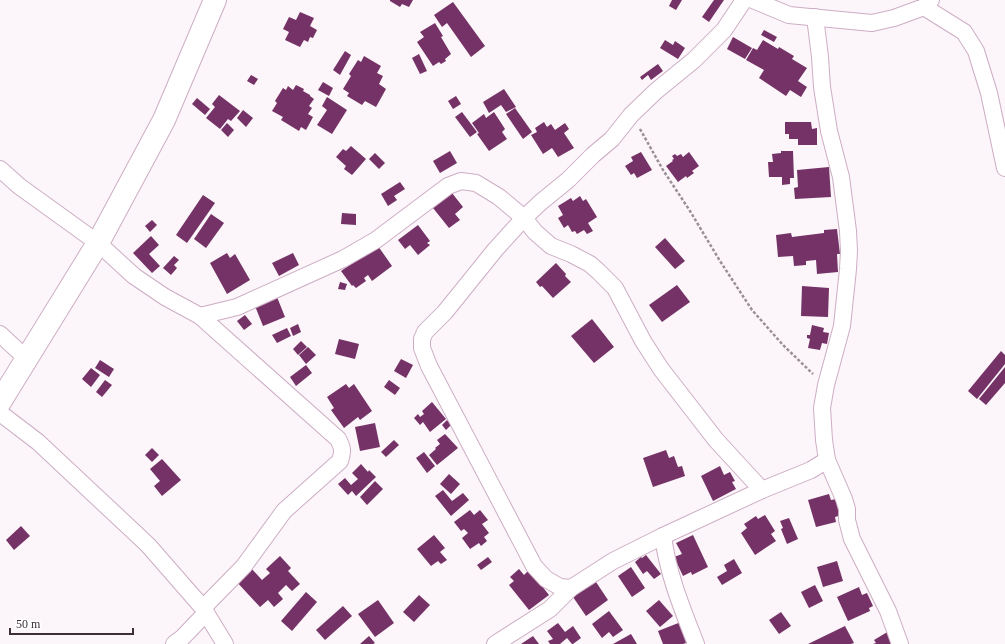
<svg xmlns="http://www.w3.org/2000/svg" width="1005" height="644" font-family="'Times New Roman',serif">
<style>
.building{fill:#743266}
.lines{fill:none;stroke-linecap:round;stroke-linejoin:round}
.street-casing{stroke:#cdadc4;stroke-width:18}
.secondary-casing{stroke:#cdadc4;stroke-width:24}
.path{stroke:#998f96;stroke-width:2.5;stroke-dasharray:3 2;stroke-linecap:butt}
.street{stroke:#fff;stroke-width:16}
.secondary{stroke:#fff;stroke-width:22}
</style>
<rect width="100%" height="100%" fill="#fcf5fa"/>
<g class="building">
<path d="M390,0H413L409,7L402,4L400,7L390,1Z"/>
<path d="M672,0H682L676,10L669,6Z"/>
<path d="M714,0H724L709,22L702,17Z"/>
<path d="M453,2L485,46L471,57L447,23L442,27L434,15Z"/>
<path d="M300,12L314,18L310,26L317,30L313,38L310,37L308,42L304,40L300,47L285,40L289,32L283,29L289,17L296,20Z"/>
<path d="M435,23L443,36L441,37L451,54L445,59L446,61L441,64L439,62L433,66L417,42L424,37L420,32Z"/>
<path d="M764,30L777,37L774,42L761,35Z"/>
<path d="M733,37L752,48L745,59L727,49Z"/>
<path d="M665,40L673,45L675,41L685,48L678,59L660,48Z"/>
<path d="M763,40L778,49L779,47L794,56L792,59L807,68L798,81L807,87L801,97L790,90L786,96L759,78L764,70L746,60L753,48L757,50Z"/>
<path d="M345,51L351,55L340,75L333,70Z"/>
<path d="M419,54L427,71L420,74L412,58Z"/>
<path d="M364,56L381,66L377,73L383,76L379,84L386,89L376,107L365,101L362,105L347,96L349,93L343,89L351,76L349,74L358,60L361,62Z"/>
<path d="M658,64L663,71L651,80L648,75L642,80L640,77Z"/>
<path d="M251,75L258,79L254,85L247,81Z"/>
<path d="M323,82L333,88L329,96L318,90Z"/>
<path d="M296,85L304,89L303,91L310,95V96L314,99L309,106L312,108L308,114L313,117L306,130L301,127L299,131L281,120L283,117L272,111L277,103L275,101L283,88L286,90L288,86L293,90Z"/>
<path d="M504,89L516,107L506,112L501,105L489,113L483,102Z"/>
<path d="M219,95L240,111L231,121L228,119L220,129L206,118L215,107L212,104Z"/>
<path d="M456,96L461,104L453,109L448,101Z"/>
<path d="M327,97L347,110L332,134L317,125L327,110L322,106Z"/>
<path d="M197,98L210,109L205,115L192,104Z"/>
<path d="M515,108L532,132L523,139L506,114Z"/>
<path d="M243,110L253,118L246,127L237,118Z"/>
<path d="M462,112L477,132L470,137L455,117Z"/>
<path d="M494,112L505,129L502,132L507,139L489,151L477,134L479,133L472,123L484,114L486,118Z"/>
<path d="M544,122L547,127L551,124L555,130L565,123L569,129L564,133L574,148L558,157L552,148L543,154L531,135L537,132L535,128Z"/>
<path d="M785,122H811L812,129L817,128V145H798V139H789V134H785Z"/>
<path d="M227,123L234,130L228,137L221,130Z"/>
<path d="M351,146L366,159L352,175L344,169L346,166L336,157L343,149L346,151Z"/>
<path d="M450,151L457,163L440,173L433,161Z"/>
<path d="M781,151H793L794,178H790V184L782,185V177H769L768,162H773L772,154L781,153Z"/>
<path d="M641,152L652,170L637,178L634,173L631,175L625,166L633,161L631,157Z"/>
<path d="M689,152L699,166L692,171L694,173L687,178L686,176L678,182L666,166L673,161L672,160L674,159L672,156L675,154L677,156L681,154L683,157Z"/>
<path d="M375,153L385,163L379,169L369,159Z"/>
<path d="M829,167L831,197L795,199L794,188L798,187L797,170Z"/>
<path d="M400,182L405,189L394,196L397,200L388,206L381,194Z"/>
<path d="M452,193L463,207L455,214L460,220L449,228L433,208Z"/>
<path d="M203,195L215,203L187,243L176,235Z"/>
<path d="M580,196L583,201L586,199L597,217L588,223L593,231L587,234L584,230L577,234L575,231L572,232L568,225L564,228L558,218L563,215L558,206L571,198L573,201Z"/>
<path d="M342,213L356,214V225L341,224Z"/>
<path d="M211,214L224,223L206,248L194,239Z"/>
<path d="M152,220L157,225L150,232L145,226Z"/>
<path d="M418,225L430,241L427,243L430,245L418,255L410,245L405,249L398,240Z"/>
<path d="M837,229L840,254H837L838,272L817,274L816,260L806,261V265L794,266L793,256L778,257L776,235L791,233L792,237L824,233V230Z"/>
<path d="M151,236L159,245L149,254L160,266L152,273L133,253Z"/>
<path d="M665,238L685,261L675,269L655,247Z"/>
<path d="M378,246L392,266L372,281L368,275L364,278L366,281L356,288L353,285L352,286L341,271Z"/>
<path d="M227,253L230,258L235,254L250,280L227,294L210,263Z"/>
<path d="M293,253L299,265L279,276L272,263Z"/>
<path d="M174,256L179,260L174,265L177,268L171,275L163,268Z"/>
<path d="M556,263L566,274L565,276L571,282L553,298L542,286L540,287L536,282Z"/>
<path d="M340,282L347,284L345,290L338,289Z"/>
<path d="M677,285L690,302L662,322L649,305Z"/>
<path d="M802,286L829,288L828,317L801,316Z"/>
<path d="M277,297L285,317L263,326L255,306Z"/>
<path d="M245,315L252,324L244,330L237,321Z"/>
<path d="M592,319L614,347L594,363L571,336Z"/>
<path d="M298,324L301,332L293,336L290,328Z"/>
<path d="M812,325L824,328L823,332L829,333L827,344L822,343L820,350L808,348L810,339L807,338V335H810Z"/>
<path d="M287,328L291,336L277,343L272,335Z"/>
<path d="M339,339L359,344L355,359L335,354Z"/>
<path d="M301,341L307,347L298,355L293,349Z"/>
<path d="M308,347L316,355L306,364L299,355Z"/>
<path d="M1001,351L1005,355V364L977,399L968,391Z"/>
<path d="M401,359L413,365L406,378L394,371Z"/>
<path d="M100,360L114,369L109,377L95,368Z"/>
<path d="M306,365L312,373L296,386L290,377Z"/>
<path d="M1005,367V383L986,405L979,399Z"/>
<path d="M91,368L100,375L91,387L82,379Z"/>
<path d="M105,380L112,385L102,397L96,392Z"/>
<path d="M389,380L400,388L395,395L384,387Z"/>
<path d="M346,384L349,388L354,384L372,411L360,420L358,417L344,428L331,410L334,408L327,397Z"/>
<path d="M432,402L446,419L430,432L423,422L420,425L414,418L418,414L420,417L424,414L422,411Z"/>
<path d="M447,420L451,425L446,430L442,425Z"/>
<path d="M375,423L380,447L360,451L355,427Z"/>
<path d="M445,434L458,448L437,465L429,455L436,449L435,448L440,444L437,440Z"/>
<path d="M394,440L399,445L386,457L381,452Z"/>
<path d="M152,448L159,455L152,462L145,455Z"/>
<path d="M666,450L669,458L674,456L678,467L682,466L685,476L653,487L643,458Z"/>
<path d="M424,452L435,466L427,473L416,458Z"/>
<path d="M162,459L181,480L162,496L154,486L160,481L150,469Z"/>
<path d="M361,464L368,472L369,470L376,477L356,496L352,491L348,495L338,484L345,478L351,485L358,479L352,473Z"/>
<path d="M720,466L724,475L730,472L735,481L732,482L736,489L713,501L701,476Z"/>
<path d="M449,474L460,484L451,494L440,484Z"/>
<path d="M375,481L383,489L367,505L360,497Z"/>
<path d="M443,490L452,501L463,493L469,500L451,516L435,496Z"/>
<path d="M829,494L831,500L841,498L845,514L835,517L836,522L816,527L808,500Z"/>
<path d="M470,510L474,515L480,510L488,520L482,524L489,533L484,537L487,541L481,546L479,543L470,549L462,538L468,533L464,529L461,531L454,522Z"/>
<path d="M765,515L775,531L771,534L776,541L755,555L741,533L747,528L744,524L756,516L758,519Z"/>
<path d="M789,518L798,539L787,544L781,529L783,528L780,521Z"/>
<path d="M21,526L30,536L14,550L6,540Z"/>
<path d="M434,535L445,548L440,552L447,560L441,564L438,561L431,566L417,549Z"/>
<path d="M693,535L708,567L692,575L691,572L683,576L674,557L682,554L676,543Z"/>
<path d="M646,555L661,574L654,579L647,571L643,574L635,562L641,557L642,558Z"/>
<path d="M280,556L291,568L288,571L300,584L292,591L286,585L278,593L283,599L274,607L268,600L260,607L235,580L250,567L262,580L270,573L266,569Z"/>
<path d="M488,557L492,562L481,570L477,565Z"/>
<path d="M734,559L742,573L722,585L717,577L727,571L724,565Z"/>
<path d="M837,561L843,581L823,587L817,567Z"/>
<path d="M631,567L645,588L632,597L618,576Z"/>
<path d="M519,569L524,575L529,570L549,595L529,610L509,585L514,581L510,577Z"/>
<path d="M596,582L608,600L586,616L573,597Z"/>
<path d="M815,585L823,601L809,608L801,592Z"/>
<path d="M859,587L862,595L867,593L873,606L869,608L870,611L848,621L837,597Z"/>
<path d="M306,592L317,602L292,631L281,621Z"/>
<path d="M419,595L430,605L414,622L403,612Z"/>
<path d="M378,600L394,623L375,637L358,614Z"/>
<path d="M659,600L673,616L660,627L646,611Z"/>
<path d="M343,606L352,616L325,640L316,630Z"/>
<path d="M609,611L623,630L613,637L609,632L602,638L592,624Z"/>
<path d="M781,612L791,626L779,634L769,620Z"/>
<path d="M681,622L689,642L683,644H663L658,631Z"/>
<path d="M558,623L565,632L573,626L581,638L573,644H572L567,638L560,644H550L548,641L553,639L547,631Z"/>
<path d="M845,626L854,643L851,644H808Z"/>
<path d="M889,631L895,641L890,644H873L876,643L874,640Z"/>
<path d="M631,634L637,644H613Z"/>
<path d="M369,636L375,643L373,644H360Z"/>
<path d="M533,636L539,644H521Z"/>
</g>
<g class="lines">
<defs>
<g id="street">
<path d="M744,0L724,30L694,60L656,91L631,115L612,139L593,155L568,180L541,202L524,218L495,250L445,312L425,332L422,339V348L429,366L534,566L546,579L560,587L571,588L613,561L663,536L762,490L811,470L827,460"/>
<path d="M753,0L789,15L872,23L894,18L924,7L931,0"/>
<path d="M924,7L964,32L976,51L989,93L1005,168"/>
<path d="M815,17L820,57L822,87L829,131L841,177L848,231L849,251L848,269L842,326L826,385L822,408L824,440L827,460L844,499L847,509V520L852,539L888,611L900,644"/>
<path d="M0,169L19,186L98,243L134,276L165,297L200,316L338,439C343,448 343,452 340,461L284,511L244,566L203,608"/>
<path d="M200,316L237,307L343,259L376,240L448,186L461,181L476,183L499,197L524,218L535,232L551,246L571,254L590,264L599,272L615,288L643,341L661,369L716,440L762,490"/>
<path d="M0,334L27,359"/>
<path d="M0,413L38,442L148,545L203,608L225,644"/>
<path d="M663,536C668,575 682,608 696,644"/>
<path d="M174,644L182,638L206,613"/>
<path d="M495,644L550,609L571,588"/>
</g>
<path id="secondary" d="M0,402L98,243L164,120L215,0"/>
</defs>
<use href="#street" class="street-casing"/>
<use href="#secondary" class="secondary-casing"/>
<path class="path" d="M640,129L663,170L690,211L720,261L752,310L783,345L813,374"/>
<use href="#street" class="street"/>
<use href="#secondary" class="secondary"/>
</g>
<path d="M10 628v6h123v-6" fill="none" stroke="#3c2f38" stroke-width="2"/>
<text x="16" y="628" font-size="12" fill="#3c2f38" stroke="#ffffff" stroke-width="3" paint-order="stroke">50 m</text>
</svg>
